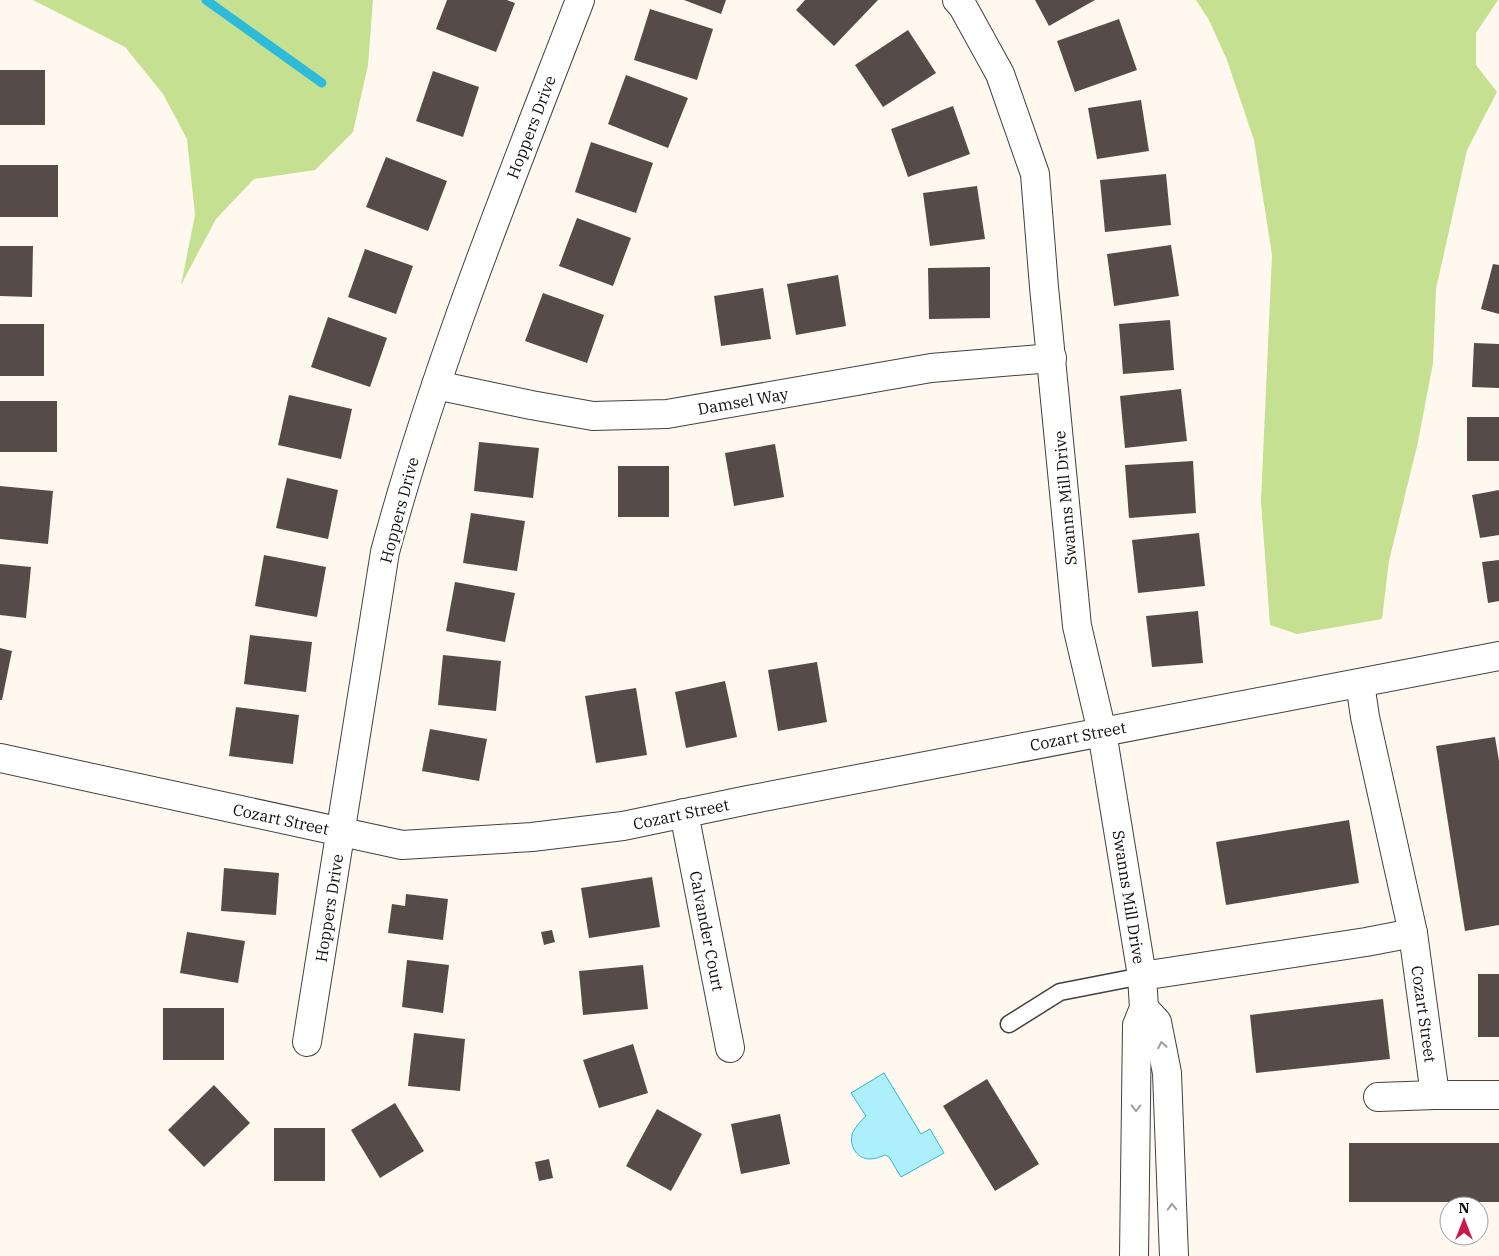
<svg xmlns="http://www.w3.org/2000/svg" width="1499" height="1256" font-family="'IBM Plex Serif',serif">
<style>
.forest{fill:#c6e092}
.water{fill:#aeeffc;stroke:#2ebad9}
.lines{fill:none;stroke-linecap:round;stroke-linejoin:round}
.stream{stroke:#2ebad9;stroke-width:9}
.building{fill:#574b49}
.service-casing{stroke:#414141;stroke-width:19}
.minor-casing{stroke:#414141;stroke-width:30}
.service{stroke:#fff;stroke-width:16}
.minor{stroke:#fff;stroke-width:28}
.oneway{stroke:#9f9f9f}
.labels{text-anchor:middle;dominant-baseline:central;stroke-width:5;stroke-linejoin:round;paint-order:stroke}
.street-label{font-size:16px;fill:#0e0e0e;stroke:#fff}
</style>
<rect width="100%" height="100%" fill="#fff8ee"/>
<g class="forest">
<path d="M33,0H373L368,65L353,132L315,170L254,179L216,219L181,285L195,215L187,139L163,94L125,47Z"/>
<path d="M1196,0H1498L1476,33V65L1497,92L1467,150L1436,289L1433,363L1418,442L1389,561L1382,619L1297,634L1270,625L1261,501L1272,255L1254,140L1227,60L1209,20Z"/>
</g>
<path class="water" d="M884,1073L921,1134L930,1129L944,1153L901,1177L889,1157L885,1155C880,1157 875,1159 870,1159C856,1159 848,1144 853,1132C856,1126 861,1121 866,1116L851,1093Z"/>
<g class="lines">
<path class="stream" d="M206,0L322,83"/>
</g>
<g class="building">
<path d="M447,0H507L515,3L496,52L436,29Z"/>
<path d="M684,0H726L721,14Z"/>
<path d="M805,0H878L834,46L796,10Z"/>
<path d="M1035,0H1095L1049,26Z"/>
<path d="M650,9L713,29L697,80L634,60Z"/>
<path d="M1119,19L1137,70L1075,92L1057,41Z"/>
<path d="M908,30L936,73L883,107L855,65Z"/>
<rect x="0" y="70" width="45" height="55"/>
<path d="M433,71L479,87L463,137L416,121Z"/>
<path d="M626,75L688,98L668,148L608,124Z"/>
<path d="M1141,100L1149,151L1097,159L1088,108Z"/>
<path d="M953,106L970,154L908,177L891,129Z"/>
<path d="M591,142L653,163L636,213L575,192Z"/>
<path d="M386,157L447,181L428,231L366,207Z"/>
<rect x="0" y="165" width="58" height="52"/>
<path d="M1166,174L1171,225L1105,232L1100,180Z"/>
<path d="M977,186L985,239L930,246L923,193Z"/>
<path d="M577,218L631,238L613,286L559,266Z"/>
<path d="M1171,245L1179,296L1114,306L1107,254Z"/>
<path d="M0,246H33L32,297L0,296Z"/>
<path d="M365,249L413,266L396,314L348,297Z"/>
<path d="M1493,264L1499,265V314L1481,309Z"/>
<path d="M990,267V318L929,319L928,268Z"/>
<path d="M838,275L846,326L796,335L787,284Z"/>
<path d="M763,288L771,339L721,346L714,296Z"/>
<path d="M543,293L604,315L587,363L525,341Z"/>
<path d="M328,317L387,338L370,387L311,367Z"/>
<path d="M1170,320L1174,370L1123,374L1119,324Z"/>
<rect x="0" y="324" width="44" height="52"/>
<path d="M1474,343L1499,344V388L1472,387Z"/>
<path d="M1181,389L1187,441L1125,448L1120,396Z"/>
<path d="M289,395L352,409L341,459L278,445Z"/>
<rect x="0" y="401" width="57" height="51"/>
<rect x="1467" y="417" width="32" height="44"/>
<path d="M479,442L539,448L533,498L474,491Z"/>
<path d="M775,444L784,497L734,506L725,453Z"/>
<path d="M1193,461L1196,513L1129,518L1125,465Z"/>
<rect x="618" y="466" width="51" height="51"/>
<path d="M287,478L338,490L328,539L276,528Z"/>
<path d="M0,486L53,491L48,544L0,539Z"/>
<path d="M1499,490V535L1480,538L1472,495Z"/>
<path d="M471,513L525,521L517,571L463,563Z"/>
<path d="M1199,533L1205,586L1138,593L1132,540Z"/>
<path d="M264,555L326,567L317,617L255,606Z"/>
<path d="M1499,560V601L1488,603L1482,562Z"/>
<path d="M0,564L31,567L26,618L0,615Z"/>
<path d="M455,582L515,593L505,642L446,631Z"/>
<path d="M1198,611L1203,663L1152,667L1146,616Z"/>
<path d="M250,635L312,642L306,692L244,684Z"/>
<path d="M0,648L12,651L2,700H0Z"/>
<path d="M443,655L501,661L496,711L438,705Z"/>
<path d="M817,662L827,722L778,731L768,670Z"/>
<path d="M725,681L737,737L686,748L675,692Z"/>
<path d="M636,688L647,755L596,763L585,696Z"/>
<path d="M236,707L299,715L293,764L229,756Z"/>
<path d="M430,729L487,739L479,781L422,771Z"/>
<path d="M1495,737L1499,761V925L1465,931L1436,746Z"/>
<path d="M1349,820L1359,883L1226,905L1216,842Z"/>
<path d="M224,868L279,873L276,915L221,911Z"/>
<path d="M652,877L660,927L589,938L581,888Z"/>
<path d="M406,894L448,899L443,940L388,933L392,904L405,906Z"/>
<path d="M552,930L555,942L544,945L541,932Z"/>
<path d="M187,932L245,941L238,983L180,973Z"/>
<path d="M407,960L449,965L443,1013L402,1007Z"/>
<path d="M643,965L648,1009L583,1015L579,971Z"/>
<rect x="1478" y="974" width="21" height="63"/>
<path d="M1383,999L1390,1059L1256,1073L1250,1015Z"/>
<rect x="163" y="1008" width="61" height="52"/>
<path d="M414,1033L465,1039L460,1091L408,1086Z"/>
<path d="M633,1044L648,1093L599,1108L583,1060Z"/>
<path d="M987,1079L1039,1164L995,1191L943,1106Z"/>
<path d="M214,1085L250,1123L204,1167L168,1130Z"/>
<path d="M395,1103L424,1151L380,1178L351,1130Z"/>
<path d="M657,1109L702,1134L671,1191L626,1166Z"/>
<path d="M780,1114L790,1164L741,1174L731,1124Z"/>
<rect x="274" y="1128" width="51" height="53"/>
<rect x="1349" y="1143" width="150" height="59"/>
<path d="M549,1159L553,1178L539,1181L535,1162Z"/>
</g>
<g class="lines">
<defs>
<path id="service" d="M1009,1024L1060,992L1142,976"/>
<g id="minor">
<path d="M957,0L963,7L1000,74L1035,174L1044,287L1077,626L1102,732L1142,976L1144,1008L1137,1025L1134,1256"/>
<path d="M436,385L531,405L593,416L667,414L931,368L1052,358"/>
<path d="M1360,683L1365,717L1413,933L1435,1095"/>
<path d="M0,758L402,845L532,837L623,826L748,800L1499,656"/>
<path d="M684,813L730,1048"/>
<path d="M1142,976L1366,942L1413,933"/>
<path d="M1144,1008L1157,1022L1167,1073L1174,1256"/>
<path d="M307,1042L385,552C436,363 510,182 580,0"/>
<path d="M1378,1097L1435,1095H1499"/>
</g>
</defs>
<use href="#service" class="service-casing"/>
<use href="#minor" class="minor-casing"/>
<use href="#service" class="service"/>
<use href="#minor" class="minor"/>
</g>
<defs><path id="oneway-chevron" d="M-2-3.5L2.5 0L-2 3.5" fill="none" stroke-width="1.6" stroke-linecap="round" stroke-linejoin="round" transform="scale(1.25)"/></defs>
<g class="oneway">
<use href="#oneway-chevron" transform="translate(1162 1045) rotate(-100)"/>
<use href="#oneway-chevron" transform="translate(1136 1108) rotate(91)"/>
<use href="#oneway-chevron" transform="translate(1172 1207) rotate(-92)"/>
</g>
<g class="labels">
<g class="street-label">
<text transform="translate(531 127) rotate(-69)">Hoppers Drive</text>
<text transform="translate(743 401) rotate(-10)">Damsel Way</text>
<text transform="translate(1065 498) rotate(-95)">Swanns Mill Drive</text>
<text transform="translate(399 510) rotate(-75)">Hoppers Drive</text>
<text transform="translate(1078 736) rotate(-11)">Cozart Street</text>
<text transform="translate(681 814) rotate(-12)">Cozart Street</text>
<text transform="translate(281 819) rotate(12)">Cozart Street</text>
<text transform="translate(1129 897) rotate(81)">Swanns Mill Drive</text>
<text transform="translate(329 908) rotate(-81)">Hoppers Drive</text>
<text transform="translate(707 931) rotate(79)">Calvander Court</text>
<text transform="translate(1424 1014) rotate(82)">Cozart Street</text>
</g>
</g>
<g transform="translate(1464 1221)"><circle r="24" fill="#ffffff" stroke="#9f9f9f"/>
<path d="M0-4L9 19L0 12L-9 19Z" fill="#cb1948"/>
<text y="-8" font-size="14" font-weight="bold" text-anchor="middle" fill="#0e0e0e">N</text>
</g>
</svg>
